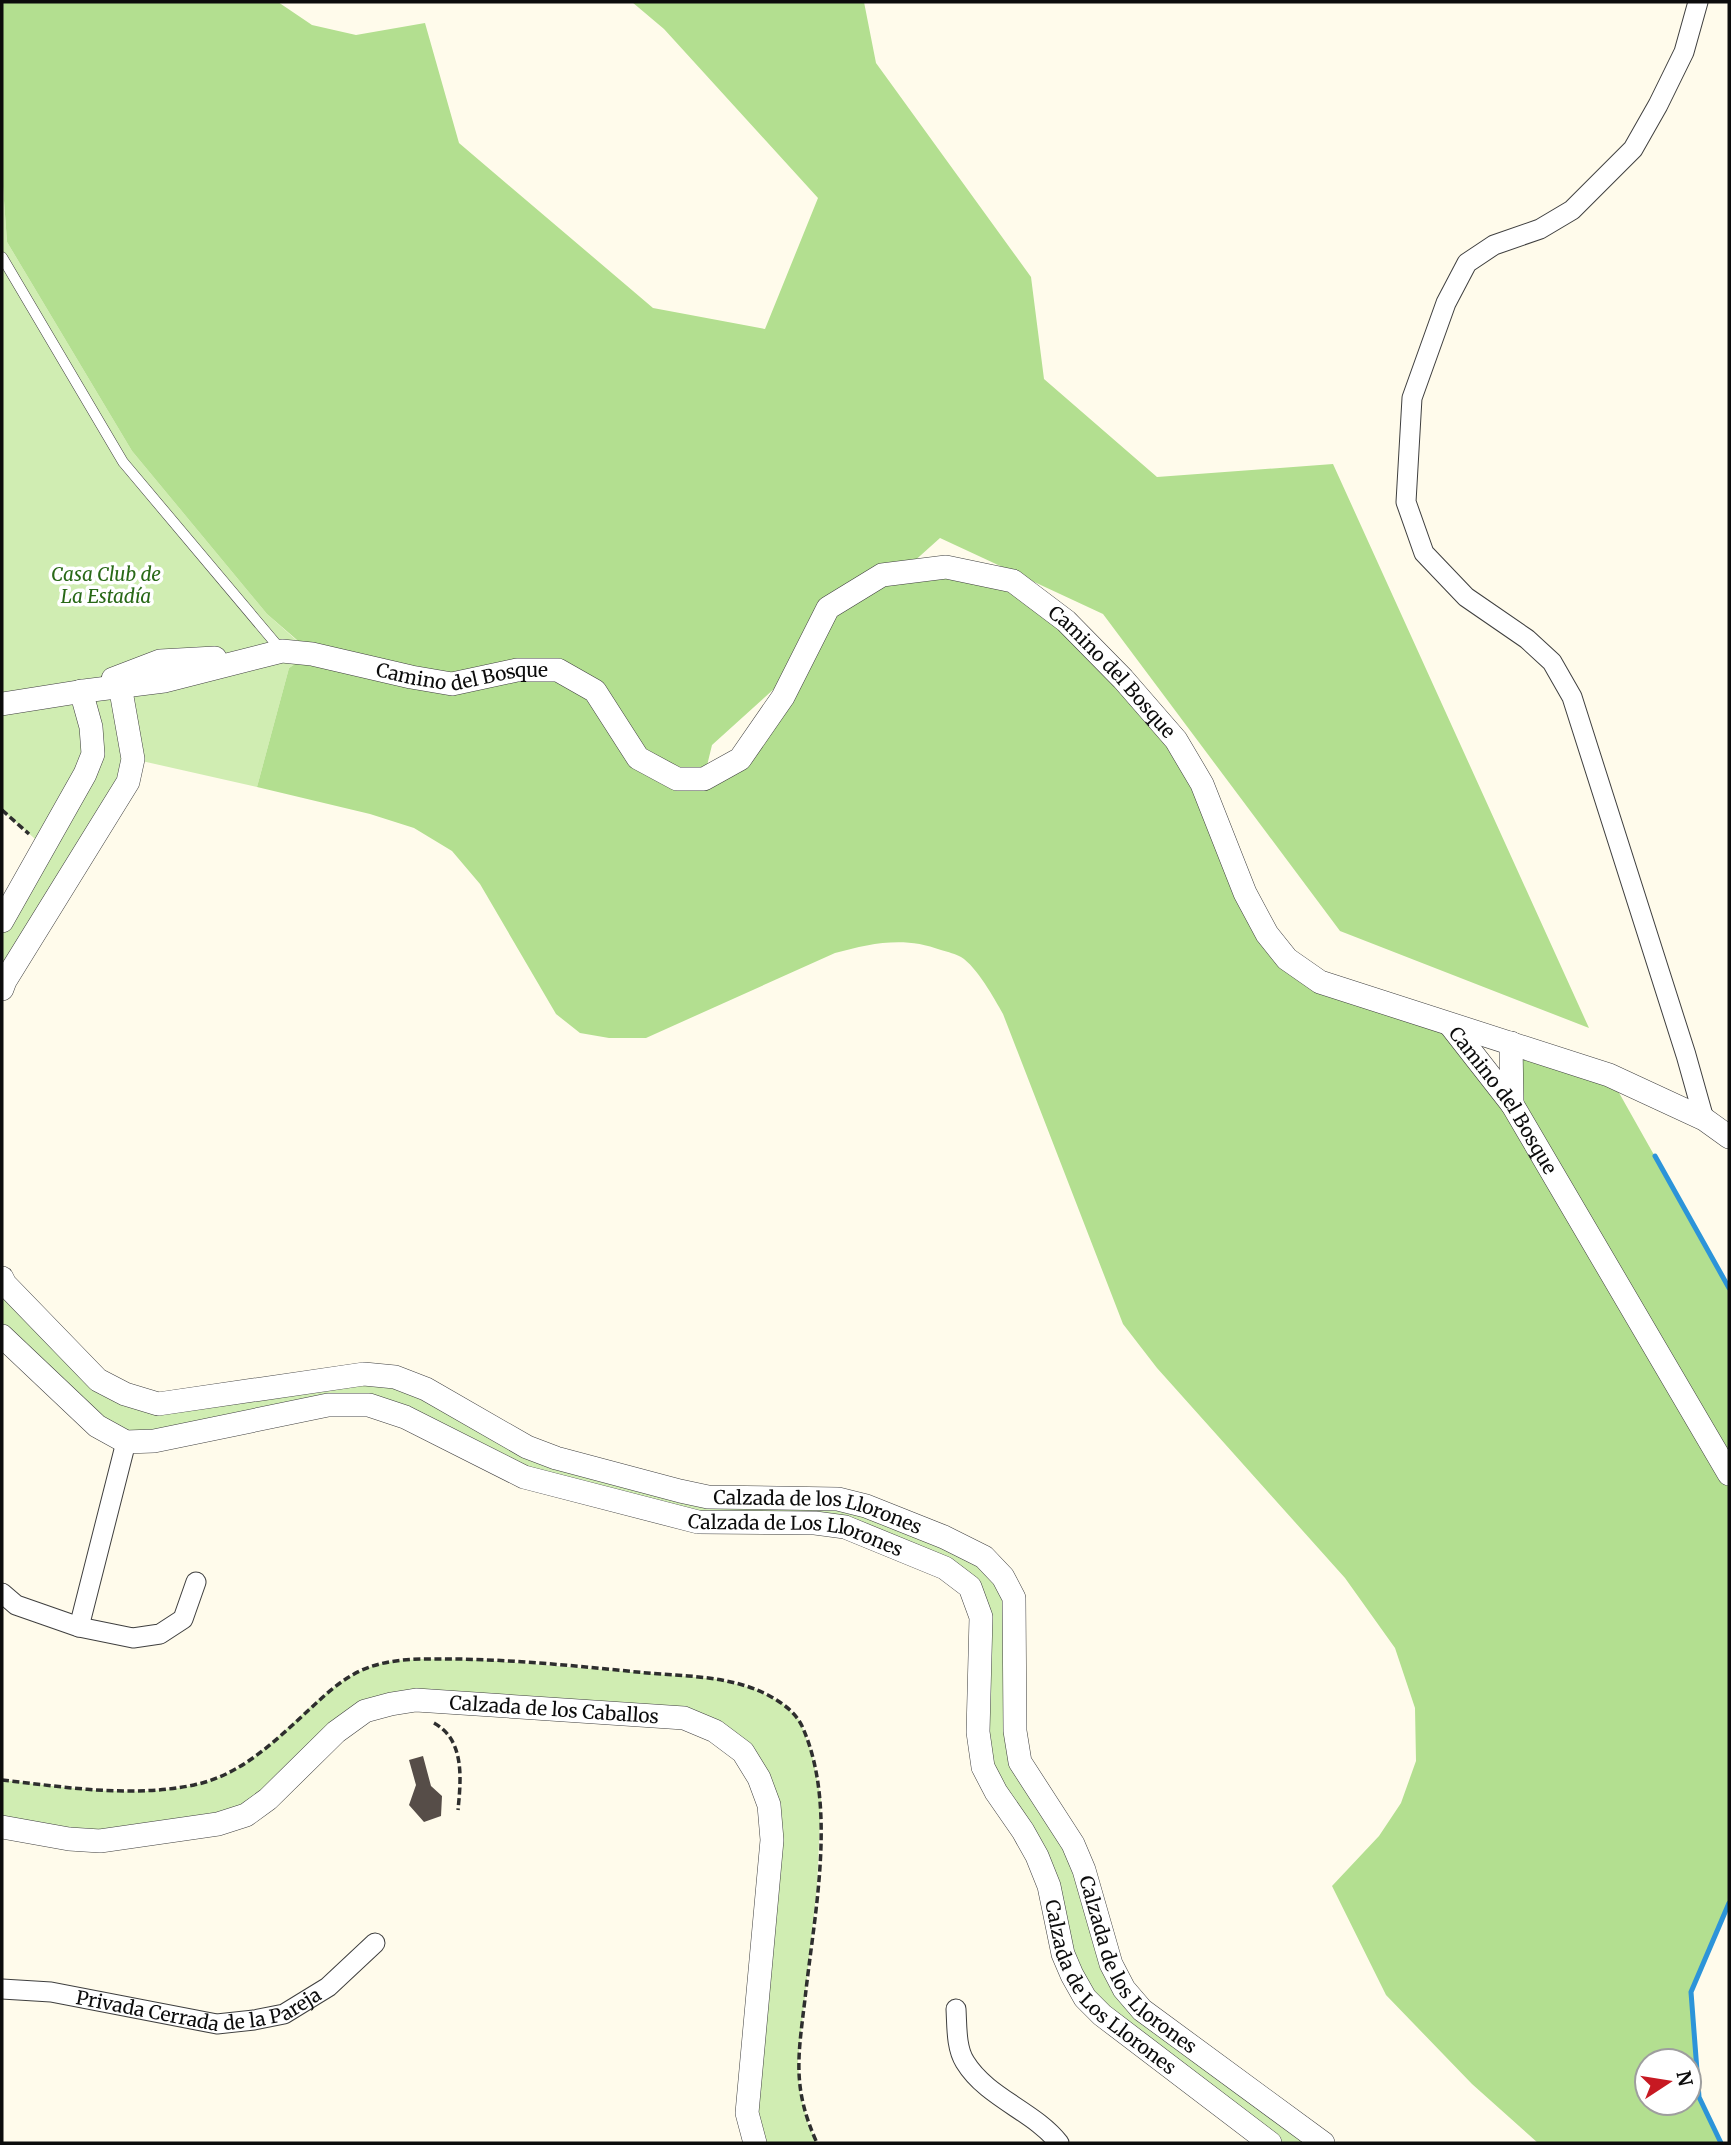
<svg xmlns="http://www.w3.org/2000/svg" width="1731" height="2145" font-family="Merriweather,serif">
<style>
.green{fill:#d0edb2}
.forest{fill:#b3df90;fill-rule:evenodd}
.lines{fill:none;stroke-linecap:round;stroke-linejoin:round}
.stream{stroke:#2c94d9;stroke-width:5}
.building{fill:#564d48}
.service-casing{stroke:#3f3f3f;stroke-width:11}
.minor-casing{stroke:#3f3f3f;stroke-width:21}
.tertiary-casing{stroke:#3f3f3f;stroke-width:24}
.path{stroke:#2e2e2e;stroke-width:3.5;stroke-dasharray:7 3.5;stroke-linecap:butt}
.service{stroke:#fff;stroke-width:10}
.minor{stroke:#fff;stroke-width:19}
.tertiary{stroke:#fff;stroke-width:23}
.labels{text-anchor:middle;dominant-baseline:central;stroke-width:7;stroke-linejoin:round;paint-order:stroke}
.park-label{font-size:19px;font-style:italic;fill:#296917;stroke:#fff}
.street-label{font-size:19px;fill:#0c0c0c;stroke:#fff}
</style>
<rect width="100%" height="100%" fill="#fffbeb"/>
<g class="green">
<path d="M2,173L7,242L132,451L267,614L312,654L289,668L257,787L133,759L2,987V924L91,752L42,845L2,810Z"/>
<path d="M2,1279L125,1397L364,1375L498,1432L680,1491L838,1499L1003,1577L1015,1731L1038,1791L1124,1989L1323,2143H1270L1085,1998L1049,1886L996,1792L970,1587L877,1539L735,1522L524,1477L369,1405L126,1442L2,1333Z"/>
<path d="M420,1659L482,1660L717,1679L755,1689L782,1703L800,1721L812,1754L821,1799L817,1887L798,2060L800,2093L808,2123L817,2143H755L769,1805L715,1731L391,1704L246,1815L100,1841L2,1827V1780C71,1788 169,1805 233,1771C286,1742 323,1677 383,1663C395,1660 408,1660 420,1659Z"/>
</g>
<path class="forest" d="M2,2H278L312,25L356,35L425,23L459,143L653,308L765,329L818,198L664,29L632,2H864L876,63L1031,277L1044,379L1157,477L1333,464L1589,1028L1340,931L1103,614L940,538L901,573L1013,581L1176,740L1287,959L1451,1026L1511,1103V1043L1609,1075L1729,1288V1903L1691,1992L1699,2097L1721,2143H1538L1472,2084L1386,1995L1332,1886L1379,1836L1401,1803L1416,1761L1415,1708L1395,1648L1345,1578L1157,1368L1123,1324L1003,1014C994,998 977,967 961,957C956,954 948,952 941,950C905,936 871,943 835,953L646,1038H609L580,1033L556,1014L480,884L452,851L414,828L370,814L257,787L289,668L312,653L267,614L132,451L7,242L2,173ZM797,668L740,759L704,778L712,745ZM1647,2061H1689V2103H1647Z"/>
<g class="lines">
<g class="stream">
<path d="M1655,1156L1729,1288"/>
<path d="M1721,2143L1699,2097L1691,1992L1729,1903"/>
</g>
</g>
<path class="building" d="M423,1756L431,1786L442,1796L441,1816L424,1822L409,1805L416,1785L409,1760Z"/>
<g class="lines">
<defs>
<path id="service" d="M2,257L123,462L282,651"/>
<g id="minor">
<path d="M1698,2L1684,52L1658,105L1633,149L1572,210L1540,229L1494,245L1467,263L1446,303L1412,398L1406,502L1424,553L1466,597L1527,639L1552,662L1572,697L1686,1055L1704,1119"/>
<path d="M2,1593L16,1605L79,1627L133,1638L160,1634L183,1619L196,1582"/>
<path d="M79,1627L126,1442"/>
<path id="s1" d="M2,1989L51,1992L217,2024L254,2020L284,2014L328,1987L375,1943"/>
<path d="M956,2009C957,2026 956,2048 965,2062C987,2098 1034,2111 1059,2143"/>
</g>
<g id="tertiary">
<path d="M113,679L160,661L215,658"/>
<path id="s2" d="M2,704L84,691L164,681L282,651L312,654L411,677L452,684L517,670H558L595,691L638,758L677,779H704L740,759L783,697L828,608L882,575L946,567L1013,581L1066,621L1123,679L1176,740L1202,784L1245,893L1267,934L1287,959L1320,982L1609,1075L1704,1119L1729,1137"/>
<path d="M2,921L85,774L93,754L91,727L81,691"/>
<path d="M2,989L5,981L128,782L133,759L121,691"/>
<path id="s3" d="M1451,1026L1512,1104L1729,1474"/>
<path d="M1511,1043L1512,1104"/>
<path id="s4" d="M2,1278L5,1284L98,1380L125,1394L158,1404L364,1374L395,1377L426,1389L527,1447L556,1458L680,1491L708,1497L838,1499L866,1506L944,1537L984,1557L1003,1577L1014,1598L1015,1731L1020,1762L1073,1844L1084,1870L1111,1964L1124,1989L1142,2010L1323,2143"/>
<path id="s5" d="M2,1336L97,1426L126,1442L154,1441L328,1405H369L405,1417L524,1477L698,1522L815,1523L845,1527L945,1568L970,1587L981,1617L978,1732L983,1767L996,1792L1023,1831L1037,1856L1049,1886L1063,1954L1072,1975L1085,1998L1102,2015L1270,2143"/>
<path id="s6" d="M2,1827L69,1839L100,1841L218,1824L246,1815L268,1799L336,1732L365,1711L391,1704L416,1700L684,1718L715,1731L743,1752L759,1778L769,1805L772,1840L747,2113L755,2143"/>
</g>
</defs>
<use href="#service" class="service-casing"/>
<use href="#minor" class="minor-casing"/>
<use href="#tertiary" class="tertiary-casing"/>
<g class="path">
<path d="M2,810L29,834"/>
<path d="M434,1723C465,1740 461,1779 458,1810"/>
<path d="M2,1780C65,1787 130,1798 194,1785C242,1775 276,1740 311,1708C326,1694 342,1679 362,1670C392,1657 425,1659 457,1659C517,1660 577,1666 637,1672C676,1676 721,1675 757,1690C774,1697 794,1709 802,1726C838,1806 814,1914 805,1999C798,2057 792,2088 817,2143"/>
</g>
<use href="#service" class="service"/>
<use href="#minor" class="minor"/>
<use href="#tertiary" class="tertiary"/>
</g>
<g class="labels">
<g class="park-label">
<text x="106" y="574">Casa Club de<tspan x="106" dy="22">La Estadía</tspan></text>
</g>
<g class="street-label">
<text stroke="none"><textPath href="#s2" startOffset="469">Camino del Bosque</textPath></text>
<text stroke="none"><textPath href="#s2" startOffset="1307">Camino del Bosque</textPath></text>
<text stroke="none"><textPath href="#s3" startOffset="91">Camino del Bosque</textPath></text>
<text stroke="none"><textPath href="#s4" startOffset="894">Calzada de los Llorones</textPath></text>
<text stroke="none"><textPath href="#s5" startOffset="861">Calzada de Los Llorones</textPath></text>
<text stroke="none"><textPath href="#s6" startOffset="597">Calzada de los Caballos</textPath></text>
<text stroke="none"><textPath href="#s4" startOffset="1524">Calzada de los Llorones</textPath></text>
<text stroke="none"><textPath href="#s5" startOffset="1491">Calzada de Los Llorones</textPath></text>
<text stroke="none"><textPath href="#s1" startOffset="201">Privada Cerrada de la Pareja</textPath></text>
</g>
</g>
<rect width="1731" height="2145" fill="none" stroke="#0c0c0c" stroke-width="7"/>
<g transform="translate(1668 2082) rotate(78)"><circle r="33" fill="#ffffff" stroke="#9e9e9e" stroke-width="2"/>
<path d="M0-5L12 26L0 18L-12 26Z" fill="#c71922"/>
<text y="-10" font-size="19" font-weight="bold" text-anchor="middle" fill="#0c0c0c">N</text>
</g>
</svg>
